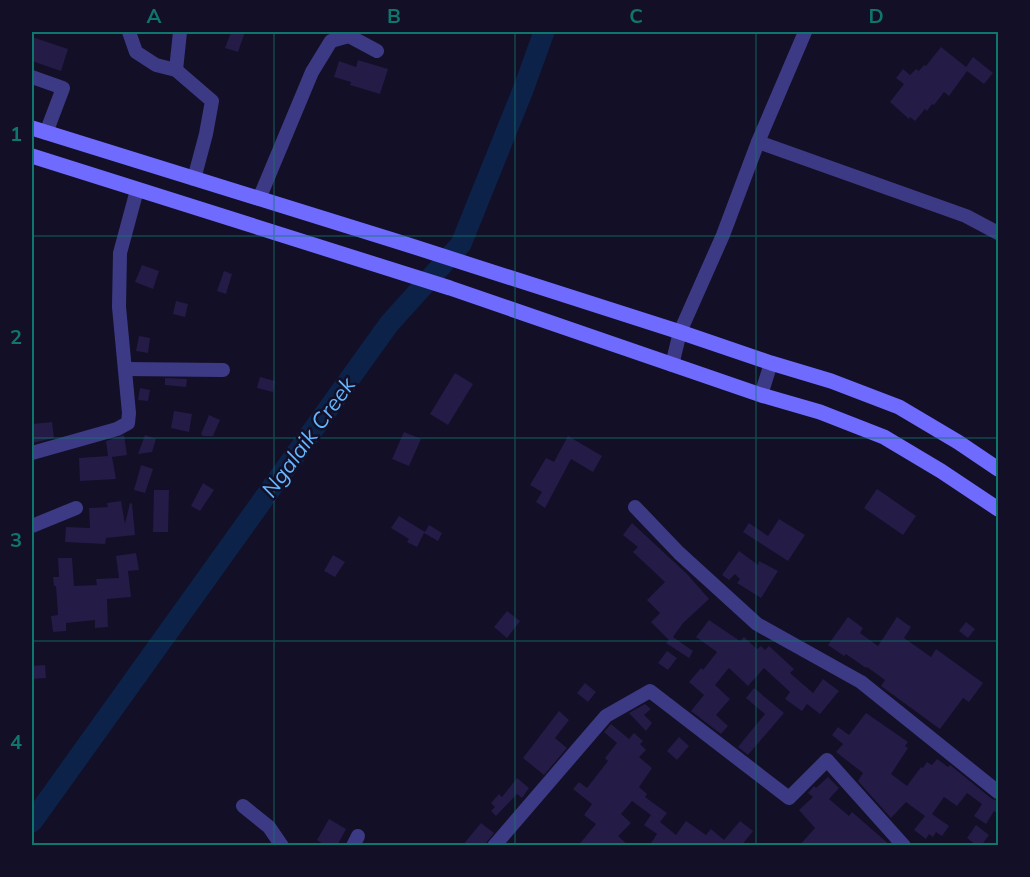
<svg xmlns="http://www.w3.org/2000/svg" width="1030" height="877" font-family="Mulish,sans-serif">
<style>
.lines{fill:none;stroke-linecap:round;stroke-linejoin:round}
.river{stroke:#0c2248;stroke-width:21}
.building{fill:#241b47}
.minor{stroke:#3d3a85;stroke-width:14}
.secondary{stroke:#6f6bff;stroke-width:15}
.grid{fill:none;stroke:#0f766e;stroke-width:1.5;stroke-opacity:0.55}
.labels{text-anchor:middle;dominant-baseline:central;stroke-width:5;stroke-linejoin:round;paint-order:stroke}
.water-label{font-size:22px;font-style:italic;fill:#62b6ff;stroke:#130f26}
.neatline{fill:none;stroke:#0f766e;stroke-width:2}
.grid-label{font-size:20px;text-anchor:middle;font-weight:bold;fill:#0f766e}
</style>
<rect width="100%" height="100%" fill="#130f26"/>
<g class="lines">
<path class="river" d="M32,822L389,324L461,244L523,90L544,32"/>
</g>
<g class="building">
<path d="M231,32H245L238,52L225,48Z"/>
<path d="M32,37L68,49L61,71L32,61Z"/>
<path d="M941,47L966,67L973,57L993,73L984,84L967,71L949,96L944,92L934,105L932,104L927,111L925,109L915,121L910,117L909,119L890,102L904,84L896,78L903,69L910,75L916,69L919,71L924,65L926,66Z"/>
<path d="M358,60L388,69L380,94L350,85L351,82L334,77L339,61L356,67Z"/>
<path d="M142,265L159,271L153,289L135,282Z"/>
<path d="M224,271L232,274L226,294L217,291Z"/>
<path d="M176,301L188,304L185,317L173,314Z"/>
<path d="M139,336L150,338L148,353L136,351Z"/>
<path d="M455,373L473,384L448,425L430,414Z"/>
<path d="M260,377L275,381L273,392L257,388Z"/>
<path d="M165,378L187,379L186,387L165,385Z"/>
<path d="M140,388L150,390L148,401L138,400Z"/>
<path d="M174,411L192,414L189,432L171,428Z"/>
<path d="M209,415L220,420L213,436H203L201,434Z"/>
<path d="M52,422L54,438L32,443V424Z"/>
<path d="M404,432L421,439L409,466L392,459Z"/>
<path d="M124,435L127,455L112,457L116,479L80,481L79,458L108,456L106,441Z"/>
<path d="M145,435L156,439L152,452L138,454Z"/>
<path d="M568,436L602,456L593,472L571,459L545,508L536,502L542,492L530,485L546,458L554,462Z"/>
<path d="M141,465L153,469L145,493L134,490Z"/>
<path d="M203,483L214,490L200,511L191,506Z"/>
<path d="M877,489L916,516L903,535L864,508Z"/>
<path d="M154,490H169L168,532H153Z"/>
<path d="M121,501L125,524L130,503L132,504L135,535L106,538L105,544L65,542L66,527L90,528L89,508L108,507L107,503Z"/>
<path d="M399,516L425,532L429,525L442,533L438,541L424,533L417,547L407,542L409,539L391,528Z"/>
<path d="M779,519L805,535L788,561L743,532L749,523L768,536Z"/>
<path d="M632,523L687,574L709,599L683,623L673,637L693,651L689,658L666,643L669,640L651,622L660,613L647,600L665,582L633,552L638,547L623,535Z"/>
<path d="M739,551L758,565L759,561L778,571L761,598L737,583L740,579L735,574L729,580L722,575Z"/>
<path d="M136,553L139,570L128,571L131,597L107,599L108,627L95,628V620L66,623V631L53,632L51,616L58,615L56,586H54L53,577H59L58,558H72L74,586L97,585L96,579L119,578L116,556Z"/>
<path d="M333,555L345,562L335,577L324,571Z"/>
<path d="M507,611L520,621L507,638L494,627Z"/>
<path d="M848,617L863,628L860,633L878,646L897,617L911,627L904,638L931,657L936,649L983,683L969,702L963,698L940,729L881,686L885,680L867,667L866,668L846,654L844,656L828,645Z"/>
<path d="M709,620L740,641L744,637L757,649L761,646L765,650L769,646L794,669L790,673L813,693L823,679L839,691L820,714L807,704L802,711L785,699L790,692L764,668L748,686L729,668L715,685L730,699L716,715L728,726L721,734L691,711L704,695L689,682L701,668L703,670L717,652L696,637Z"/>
<path d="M966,622L975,629L968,638L959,631Z"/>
<path d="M667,651L677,658L668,670L658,663Z"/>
<path d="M45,665L46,678L32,679V666Z"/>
<path d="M585,683L596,692L588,702L577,693Z"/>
<path d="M754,688L784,713L748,755L738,747L765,714L746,698Z"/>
<path d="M645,704L651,709L644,715L652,723L646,731L629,713Z"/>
<path d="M559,711L569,720L555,738L567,748L544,775L523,758Z"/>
<path d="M866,713L908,742L905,746L908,748L891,774L907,786L921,767L923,768L927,762L932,765L937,759L948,767L950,765L992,799L999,801V814L994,811L986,824L974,816L982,804L967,793L957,806L944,797L932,814L949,826L942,836L936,832L933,837L929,834L926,839L914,830L925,816L906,802L891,818L858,781L863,773L836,752L843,744L832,735L838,727L849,735Z"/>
<path d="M611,724L629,739L634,733L643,741L640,744L646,750L639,757L652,768L639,787L647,794L645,797L667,813L660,822L676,835L686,821L706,835L711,829L724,840L740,821L753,831L741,846H649L657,834L644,825L651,815L632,801L621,814L631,823L618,836L629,846H578L596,824L584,815L592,804L573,789L579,782L587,788L608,761L605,758L617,743L604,732Z"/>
<path d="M679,737L689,746L677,760L667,751Z"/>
<path d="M828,777L839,788L829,799L849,816L852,812L891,846H799L815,828L799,810L813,797L808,793L814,786L816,788Z"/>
<path d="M517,778L529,788L522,798L517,794L496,816L491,811L495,807L491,803L499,794L502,797Z"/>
<path d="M329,819L346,829L337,846H326L317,840Z"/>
<path d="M481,823L494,833L486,843L483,846H462Z"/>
<path d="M976,825L989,835L981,846H977L967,838Z"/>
</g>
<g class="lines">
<g class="minor">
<path d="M129,32L136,52L156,65L176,70L212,101L206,134L194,179"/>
<path d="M176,70L180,32"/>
<path d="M32,77L63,88L46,133"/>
<path d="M758,142L966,216L998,233"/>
<path d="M259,199L312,72L331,41L349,36L377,51"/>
<path d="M672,365L680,332L723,235L758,142L805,32"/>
<path d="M125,369L223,370"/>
<path d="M761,395L771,363"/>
<path d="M32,453L117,429L128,423L129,413L119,307L120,253L137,190"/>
<path d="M635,507L679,553L757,624L861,682L998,792"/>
<path d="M32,526L76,508"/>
<path d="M243,806L269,827L282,846"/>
<path d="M353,846L358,836"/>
<path d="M494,846L606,716L650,691L789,798L827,760L904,846"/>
</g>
<g class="secondary">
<path d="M32,128L399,242L680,332L771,363L831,381L899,407L958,442L998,469"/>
<path d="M32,156L450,288L761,395L820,412L884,437L941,471L998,509"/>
</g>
</g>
<path class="grid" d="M274,32V846M515,32V846M756,32V846M32,236H998M32,438H998M32,641H998"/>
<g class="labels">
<g class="water-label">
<text transform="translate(308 437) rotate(-54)">Ngalaik Creek</text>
</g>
</g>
<rect width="1030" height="877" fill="none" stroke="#130f26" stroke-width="66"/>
<rect x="33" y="33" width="964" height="811" class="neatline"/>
<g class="grid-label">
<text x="154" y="23">A</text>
<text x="394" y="23">B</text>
<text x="636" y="23">C</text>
<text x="876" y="23">D</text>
<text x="16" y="141">1</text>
<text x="16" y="344">2</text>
<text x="16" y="547">3</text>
<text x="16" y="749">4</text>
</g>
</svg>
